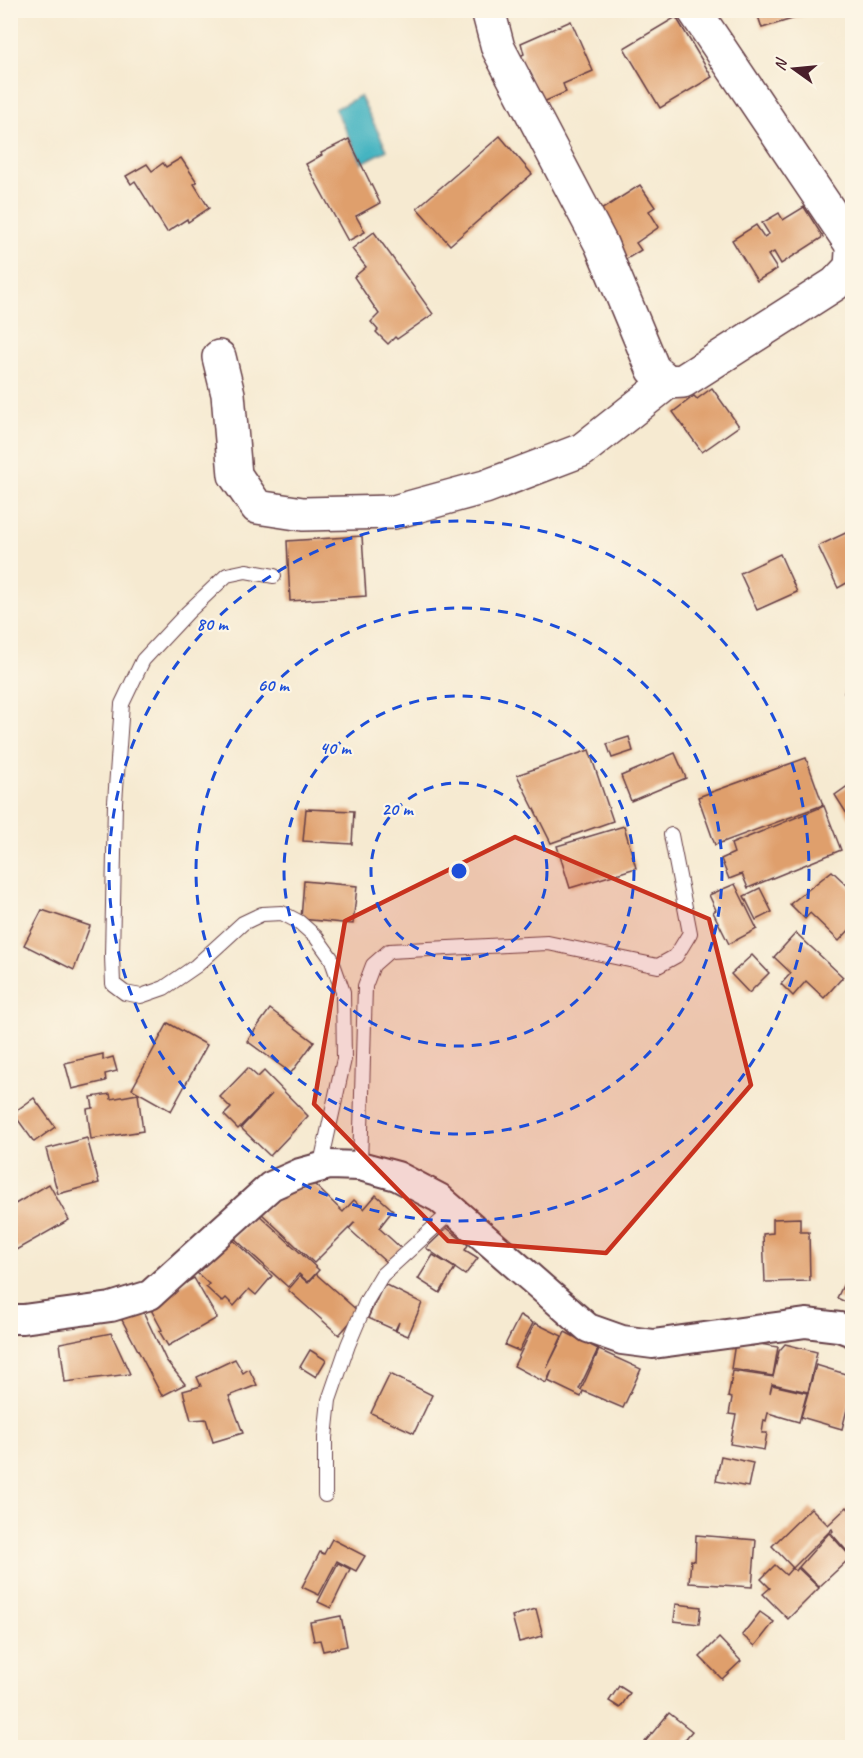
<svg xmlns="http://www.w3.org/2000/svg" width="863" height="1758" font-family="Caveat,sans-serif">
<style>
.water{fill:#45b4c1;stroke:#486a76;stroke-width:1.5}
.building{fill:#df9f6c}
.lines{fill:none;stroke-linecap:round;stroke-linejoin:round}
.lane-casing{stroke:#643d44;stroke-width:16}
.street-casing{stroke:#643d44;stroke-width:32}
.secondary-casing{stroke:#643d44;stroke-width:36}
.lane{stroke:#fff;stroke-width:14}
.street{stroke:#fff;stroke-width:28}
.secondary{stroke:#fff;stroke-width:33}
.marked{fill:#c8321e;fill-opacity:0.2;stroke:#c8321e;stroke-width:4.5;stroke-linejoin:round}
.ring{fill:none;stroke:#1d4ed8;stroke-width:3;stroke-dasharray:10 8}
.centre{fill:#1d4ed8;stroke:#fcf5e5;stroke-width:3}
.ring-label{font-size:18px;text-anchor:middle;font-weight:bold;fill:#1d4ed8;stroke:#fcf5e5;stroke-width:4.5;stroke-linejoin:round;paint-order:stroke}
</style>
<rect width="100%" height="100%" fill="#fcf5e5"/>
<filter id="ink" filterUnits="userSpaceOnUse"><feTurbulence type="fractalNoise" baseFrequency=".0167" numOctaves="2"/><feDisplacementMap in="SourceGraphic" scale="12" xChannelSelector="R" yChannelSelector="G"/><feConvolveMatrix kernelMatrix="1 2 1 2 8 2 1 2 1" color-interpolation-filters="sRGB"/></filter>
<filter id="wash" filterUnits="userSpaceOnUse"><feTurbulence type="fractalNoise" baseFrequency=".008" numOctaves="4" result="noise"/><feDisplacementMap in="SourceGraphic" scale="24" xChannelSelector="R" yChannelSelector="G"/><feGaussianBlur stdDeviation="1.35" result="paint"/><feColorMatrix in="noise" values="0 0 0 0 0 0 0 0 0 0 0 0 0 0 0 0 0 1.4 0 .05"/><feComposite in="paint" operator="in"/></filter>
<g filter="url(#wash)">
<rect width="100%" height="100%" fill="#f6ead1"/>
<path class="water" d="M360,96L387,150L362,163L335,109Z"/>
<g id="blocks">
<g class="building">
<path d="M756,10H808L809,14L762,28Z"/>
<path d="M676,17L712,77L660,108L624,48Z"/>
<path d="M571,21L593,71L563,84L566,92L541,103L520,56L524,54L521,43Z"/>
<path d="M500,136L532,174L450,245L417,208Z"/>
<path d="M349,139L380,203L356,216L365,232L348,241L306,164L322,155L321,153Z"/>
<path d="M181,158L197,182L194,184L209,208L188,222L187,219L167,232L135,181L131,184L126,176L147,164L152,171L163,163L166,167Z"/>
<path d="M640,185L655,207L649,211L659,227L636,243L641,250L625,260L596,213Z"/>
<path d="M804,207L823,237L781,264L774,252L768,255L777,269L757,281L732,240L756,225L764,237L769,234L762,223L779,213L783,220Z"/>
<path d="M374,232L433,314L397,339L395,337L388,344L376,332L378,330L371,322L379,314L354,277L366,267L352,249Z"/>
<path d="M712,388L739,426L702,452L673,412L694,396L697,399Z"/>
<path d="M852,530V580L838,588L818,546Z"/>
<path d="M362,536L366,596L290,601L287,541Z"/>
<path d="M780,554L797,592L757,610L740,573Z"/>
<path d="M849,679H852V705L844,693Z"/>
<path d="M629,737L633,751L612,758L607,744Z"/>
<path d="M589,750L613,821L551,843L517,775Z"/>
<path d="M675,753L686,778L631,801L621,776Z"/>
<path d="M806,758L823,805L715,845L698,797Z"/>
<path d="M852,783V822L835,795Z"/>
<path d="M824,806L841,850L748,888L742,874L729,879L721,859L734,853L731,844Z"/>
<path d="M306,809L354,811L352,844L303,841Z"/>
<path d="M624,826L636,868L570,888L557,846Z"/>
<path d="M832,871L852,890V927L839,941L810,913L805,919L790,904Z"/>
<path d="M304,881L357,886L353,924L301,919Z"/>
<path d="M735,884L757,929L729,944L713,912L716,910L709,895Z"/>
<path d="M760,888L772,912L756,920L744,896Z"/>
<path d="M42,910L90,926L74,970L24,945Z"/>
<path d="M796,933L843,977L824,998L806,981L793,996L781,984L791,973L774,957Z"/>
<path d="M752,955L769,973L749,993L731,974Z"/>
<path d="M270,1009L314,1042L291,1073L247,1041Z"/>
<path d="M168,1023L207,1045L171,1111L132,1089Z"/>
<path d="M103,1054V1060L113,1057L117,1071L105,1074L106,1081L72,1089L65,1063Z"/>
<path d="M248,1068L258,1077L264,1071L308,1116L270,1156L241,1128L272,1094L238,1129L224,1115L231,1108L220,1097Z"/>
<path d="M110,1094L111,1099L138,1094L143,1131L91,1139L87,1109L93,1108L91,1097Z"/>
<path d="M34,1098L55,1127L34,1142L13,1113Z"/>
<path d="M87,1138L99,1183L58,1194L46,1149Z"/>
<path d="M49,1184L69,1220L16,1250L10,1239V1207Z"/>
<path d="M314,1184L343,1212L354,1200L364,1209L376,1195L393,1210L379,1228L402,1249L387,1263L349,1229L355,1222L314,1263L261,1213L284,1193Z"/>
<path d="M257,1213L319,1270L308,1282L299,1274L288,1287L234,1238Z"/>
<path d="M800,1218V1232H809L810,1281L765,1282L763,1234L773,1233V1219Z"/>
<path d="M447,1228L468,1245L465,1250L478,1258L465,1275L426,1248Z"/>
<path d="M230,1237L272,1276L256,1295L249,1289L234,1306L226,1298L222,1302L206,1287L209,1284L197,1273Z"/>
<path d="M433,1255L455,1268L440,1293L418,1279Z"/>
<path d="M852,1267V1305L837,1298Z"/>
<path d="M316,1274L359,1312L339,1335L288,1290L300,1276L308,1283Z"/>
<path d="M194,1278L217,1318L168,1346L159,1331L162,1330L148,1304Z"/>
<path d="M384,1284L422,1303L408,1336L396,1331L399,1322L395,1330L368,1318Z"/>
<path d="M141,1307L166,1360L185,1384L162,1396L121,1318Z"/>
<path d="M520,1315L533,1323L519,1351L505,1345Z"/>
<path d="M535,1323L562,1336L547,1368L565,1332L598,1349L579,1389L581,1390L599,1350L641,1369L623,1408L583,1391L581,1397L548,1381L552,1370L546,1383L514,1366Z"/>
<path d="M111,1333L130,1374L65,1382L60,1343Z"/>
<path d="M735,1343L753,1346L754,1343L778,1347L773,1376L731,1369Z"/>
<path d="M785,1344L817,1352L808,1392L772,1384L770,1393L772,1385L807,1393L799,1422L768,1413L766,1421L764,1420L762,1433H767L764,1450L730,1444L736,1415L729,1414L732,1398L728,1397L733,1371L773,1377L779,1351Z"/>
<path d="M310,1350L326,1360L316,1377L300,1367Z"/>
<path d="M235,1359L243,1373L249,1369L257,1385L229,1396L243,1433L213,1442L206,1419L191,1420L183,1391L201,1386L197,1377Z"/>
<path d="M816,1365L852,1376V1390L842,1429L801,1417Z"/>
<path d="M390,1374L432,1395L414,1433L371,1413Z"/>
<path d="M721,1456L753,1463L748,1487L716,1481Z"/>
<path d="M847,1507L852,1513V1557L831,1533L833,1531L832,1529L793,1568L772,1546L811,1508L828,1525Z"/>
<path d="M829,1533L851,1557L819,1587L799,1567Z"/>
<path d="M696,1535L756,1540L752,1587L689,1583L691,1560L695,1561Z"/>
<path d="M332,1539L365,1556L356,1571L337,1561L319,1595L302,1587L320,1552L324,1554Z"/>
<path d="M338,1563L350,1569L331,1608L318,1602Z"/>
<path d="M775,1565L786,1575L792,1568L796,1571L798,1568L819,1588L788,1619L763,1594L770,1588L761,1579Z"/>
<path d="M676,1604L701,1607L699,1624L674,1621Z"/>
<path d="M536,1609L543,1636L519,1642L512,1616Z"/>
<path d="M760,1612L774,1622L755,1646L742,1635Z"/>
<path d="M341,1616L347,1646L323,1651L320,1640L314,1641L310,1622Z"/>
<path d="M719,1638L741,1661L722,1679L700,1657Z"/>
<path d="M619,1686L630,1693L620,1708L609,1701Z"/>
<path d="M669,1713L692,1731L678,1748H648L644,1743Z"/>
</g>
</g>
</g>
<g filter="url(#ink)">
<use href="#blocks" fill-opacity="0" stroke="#643d44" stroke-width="1.5"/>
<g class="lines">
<defs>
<g id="lane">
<path d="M274,576L246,571L227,575L188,612L143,660L122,704L115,802L112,956L113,984L125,993L141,996L164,988L196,966L243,923L262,914L282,913L299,922L316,937L331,958L343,992L344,1059L320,1168"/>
<path d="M360,1166L365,986L373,965L389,951L548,943L658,966L676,956L690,933L671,835"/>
<path d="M325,1495V1438L329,1400L348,1345L367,1300L382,1275L452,1211"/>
</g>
<path id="street" d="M10,1319H23L111,1307L150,1295L271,1186L300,1173L329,1165L360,1166L397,1176L439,1198L588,1328L622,1340L653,1344L806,1323L839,1327L852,1332"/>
<g id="secondary">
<path d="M488,10L498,48L601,244L653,369L668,382L683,381L835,284L851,267L852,252"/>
<path d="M694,10L852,245"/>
<path d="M219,357L228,394L235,475L257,507L303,514L394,512L485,487L582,450L668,382"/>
</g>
</defs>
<use href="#lane" class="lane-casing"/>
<use href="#street" class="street-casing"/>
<use href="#secondary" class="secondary-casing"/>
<use href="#lane" class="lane"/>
<use href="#street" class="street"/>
<use href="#secondary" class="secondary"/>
</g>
</g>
<path class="marked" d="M515,837L709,919L751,1085L606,1253L448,1241L314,1104L345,921Z"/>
<g class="ring">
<circle cx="459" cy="871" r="88"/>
<circle cx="459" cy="871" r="175"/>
<circle cx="459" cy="871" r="263"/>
<circle cx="459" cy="871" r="350"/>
</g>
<circle cx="459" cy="871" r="9" class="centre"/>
<g class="ring-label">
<text x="212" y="630">80 m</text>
<text x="273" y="691">60 m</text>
<text x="335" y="754">40 m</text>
<text x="397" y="815">20 m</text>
</g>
<rect width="863" height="1758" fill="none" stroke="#fcf5e5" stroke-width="36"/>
<g transform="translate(794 69) rotate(285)" stroke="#fcf5e5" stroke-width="4.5" paint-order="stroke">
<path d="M0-4.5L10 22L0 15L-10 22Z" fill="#4a1f2b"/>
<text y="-9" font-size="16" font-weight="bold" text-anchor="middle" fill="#4a1f2b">N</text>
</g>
</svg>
